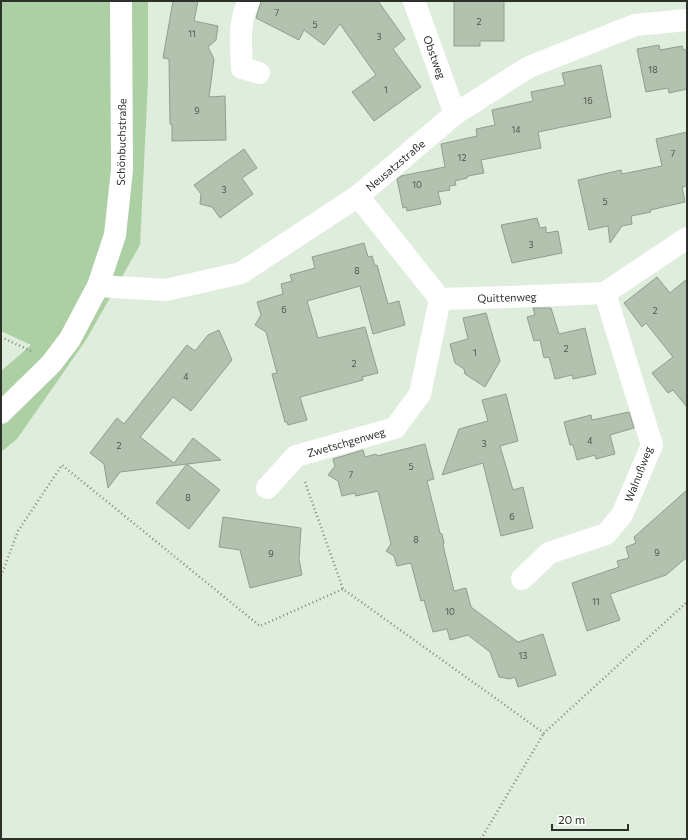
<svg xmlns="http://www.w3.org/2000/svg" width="688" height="840" font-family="Commissioner,sans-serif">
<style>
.green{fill:#acd0a4}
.building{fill:#b3c1af;stroke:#909f8d}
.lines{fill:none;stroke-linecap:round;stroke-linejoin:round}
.path{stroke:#808a7e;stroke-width:2.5;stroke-dasharray:1 3;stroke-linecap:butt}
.minor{stroke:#fff;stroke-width:22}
.labels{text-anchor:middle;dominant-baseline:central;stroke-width:3;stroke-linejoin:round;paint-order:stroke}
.number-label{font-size:9px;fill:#4e554b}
.street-label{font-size:11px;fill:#2c312a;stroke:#fff}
</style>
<rect width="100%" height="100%" fill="#dfeedc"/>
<path class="green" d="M1,1H148V82L140,245L86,340L17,439L1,452V371L31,345L1,331Z"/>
<g class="building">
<path d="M173,1H198L194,21L218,26L216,40L208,47L214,59L209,97L225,96L226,140L172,141V125L170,124L169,59L163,58Z"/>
<path d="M261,1H378L405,39L393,49L421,87L374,121L352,92L376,75L340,24L324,45L304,30L299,40L256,18Z"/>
<path d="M454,1H504V41H480V46H454Z"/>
<path d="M659,45L660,50L682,46L683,50L687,49V89L669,93L668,88L646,92L637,49Z"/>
<path d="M601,65L611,117L538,132L541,148L481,160L484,173L468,176L467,178L455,181L456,185L449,186L450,190L438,192L441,204L407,211L406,207L403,208L397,179L401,176L445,167L441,144L477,136L476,129L495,125L492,110L533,101L531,92L565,85L562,73Z"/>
<path d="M687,132V186L682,187L685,202L650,210L651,212L631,216L632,224L622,226L610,243L608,226L589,230L578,180L621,170L622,174L662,166L656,139Z"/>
<path d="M244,149L257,168L242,178L253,194L220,218L212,207L200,204L201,194L194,185Z"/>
<path d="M537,218L540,228L546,227V233L558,231L562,253L512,263L501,225Z"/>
<path d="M364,243L368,257L372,256L375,266L377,265L388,304L399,301L405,325L373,334L360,286L307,301L318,338L365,327L378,373L362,377L363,380L300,397L307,420L288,425L287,422H285L272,374L277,373L266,332L255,325L261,315L257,302L283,294L281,284L292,281L290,275L315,268L312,257Z"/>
<path d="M657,277L670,293L687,279V407L673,390L668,393L652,373L673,357L646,323L642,327L624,303Z"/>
<path d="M533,308H551L559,334L585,328L596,374L573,379L572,375L555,379L549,357L544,358L540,340L534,341L527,317L535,315Z"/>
<path d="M486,313L500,361L485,387L465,374L464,369L455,363L450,344L468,339L463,318Z"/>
<path d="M219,330L232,360L191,411L173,397L140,437L174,463L193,438L221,460L120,472L108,488L104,464L90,453L117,418L124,424L187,345L195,351L208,335Z"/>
<path d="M506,394L518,441L500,446L513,490L523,487L533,528L501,536L483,463L442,475L459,429L488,421L482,400Z"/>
<path d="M629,412L634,428L610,435L615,454L596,459L595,455L577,460L573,445H570L564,422L591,415L592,420Z"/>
<path d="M425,444L434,479L427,481L440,533L442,534L444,543L443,545L454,591L466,588L471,607L518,642L543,634L556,675L518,687L515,677L510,679L499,677L490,652L468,635L450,640L447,629L433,632L424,600L421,601L411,563L397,566L394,556L386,551L391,544L378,491L356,496L355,493L342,496L338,481L328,475L335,466L333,459L363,450L365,457L376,454L377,456Z"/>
<path d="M187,464L220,490L189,529L156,503Z"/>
<path d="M687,490V557L666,575L610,594L620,620L587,631L572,583L619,567L617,561L629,558L626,547L636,543L634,537Z"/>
<path d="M223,517L301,528L299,559L302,575L250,588L240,550L219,547Z"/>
</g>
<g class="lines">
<g class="path">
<path d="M1,337L31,351"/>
<path d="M305,482L343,589"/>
<path d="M1,576L18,531L62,465L260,626L343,589L544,733L687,602"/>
<path d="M481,839L544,733"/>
</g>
<g class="minor">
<path d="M249,1C238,22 241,45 242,68L259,73"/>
<path d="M414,1L455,114"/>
<path d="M358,196L440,299L509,297L605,293L687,238"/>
<path d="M98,286L166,290L241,273L358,196L455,114L529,67L635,25L687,20"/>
<path d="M1,413L51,364L70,339L98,286L115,235L122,170L121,1"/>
<path d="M267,488L296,456L395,428L420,394L440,299"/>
<path d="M522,579L549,553L606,534L622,515L652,445L605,293"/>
</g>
</g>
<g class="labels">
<g class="number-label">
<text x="277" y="12">7</text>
<text x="479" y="21">2</text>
<text x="315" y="24">5</text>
<text x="192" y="33">11</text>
<text x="379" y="36">3</text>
<text x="653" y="69">18</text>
<text x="386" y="89">1</text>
<text x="588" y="100">16</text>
<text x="197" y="110">9</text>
<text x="516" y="129">14</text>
<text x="673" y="153">7</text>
<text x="462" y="157">12</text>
<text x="417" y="184">10</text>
<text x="224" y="189">3</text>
<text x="605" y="201">5</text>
<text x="531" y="244">3</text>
<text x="357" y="270">8</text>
<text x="284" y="309">6</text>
<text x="655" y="310">2</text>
<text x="566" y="348">2</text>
<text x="475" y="352">1</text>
<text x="354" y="363">2</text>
<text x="186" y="376">4</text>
<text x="590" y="440">4</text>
<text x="484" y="443">3</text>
<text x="119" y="445">2</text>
<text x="411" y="466">5</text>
<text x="351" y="474">7</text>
<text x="188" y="497">8</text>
<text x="512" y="516">6</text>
<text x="416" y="539">8</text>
<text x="657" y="552">9</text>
<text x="271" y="553">9</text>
<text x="596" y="601">11</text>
<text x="450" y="611">10</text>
<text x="523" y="655">13</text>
</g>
<g class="street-label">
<text transform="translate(435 57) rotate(70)">Obstweg</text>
<text transform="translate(121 142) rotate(-89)">Schönbuchstraße</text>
<text transform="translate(395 165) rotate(-40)">Neusatzstraße</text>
<text transform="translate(507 297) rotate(-2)">Quittenweg</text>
<text transform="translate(346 442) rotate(-16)">Zwetschgenweg</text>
<text transform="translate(638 474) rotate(-69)">Walnußweg</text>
</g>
</g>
<rect width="688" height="840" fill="none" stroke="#2c312a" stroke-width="4"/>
<path d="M552 824v6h76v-6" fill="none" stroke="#2c312a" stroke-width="2"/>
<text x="558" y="824" font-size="12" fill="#2c312a" stroke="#ffffff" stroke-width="3" paint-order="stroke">20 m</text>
</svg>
